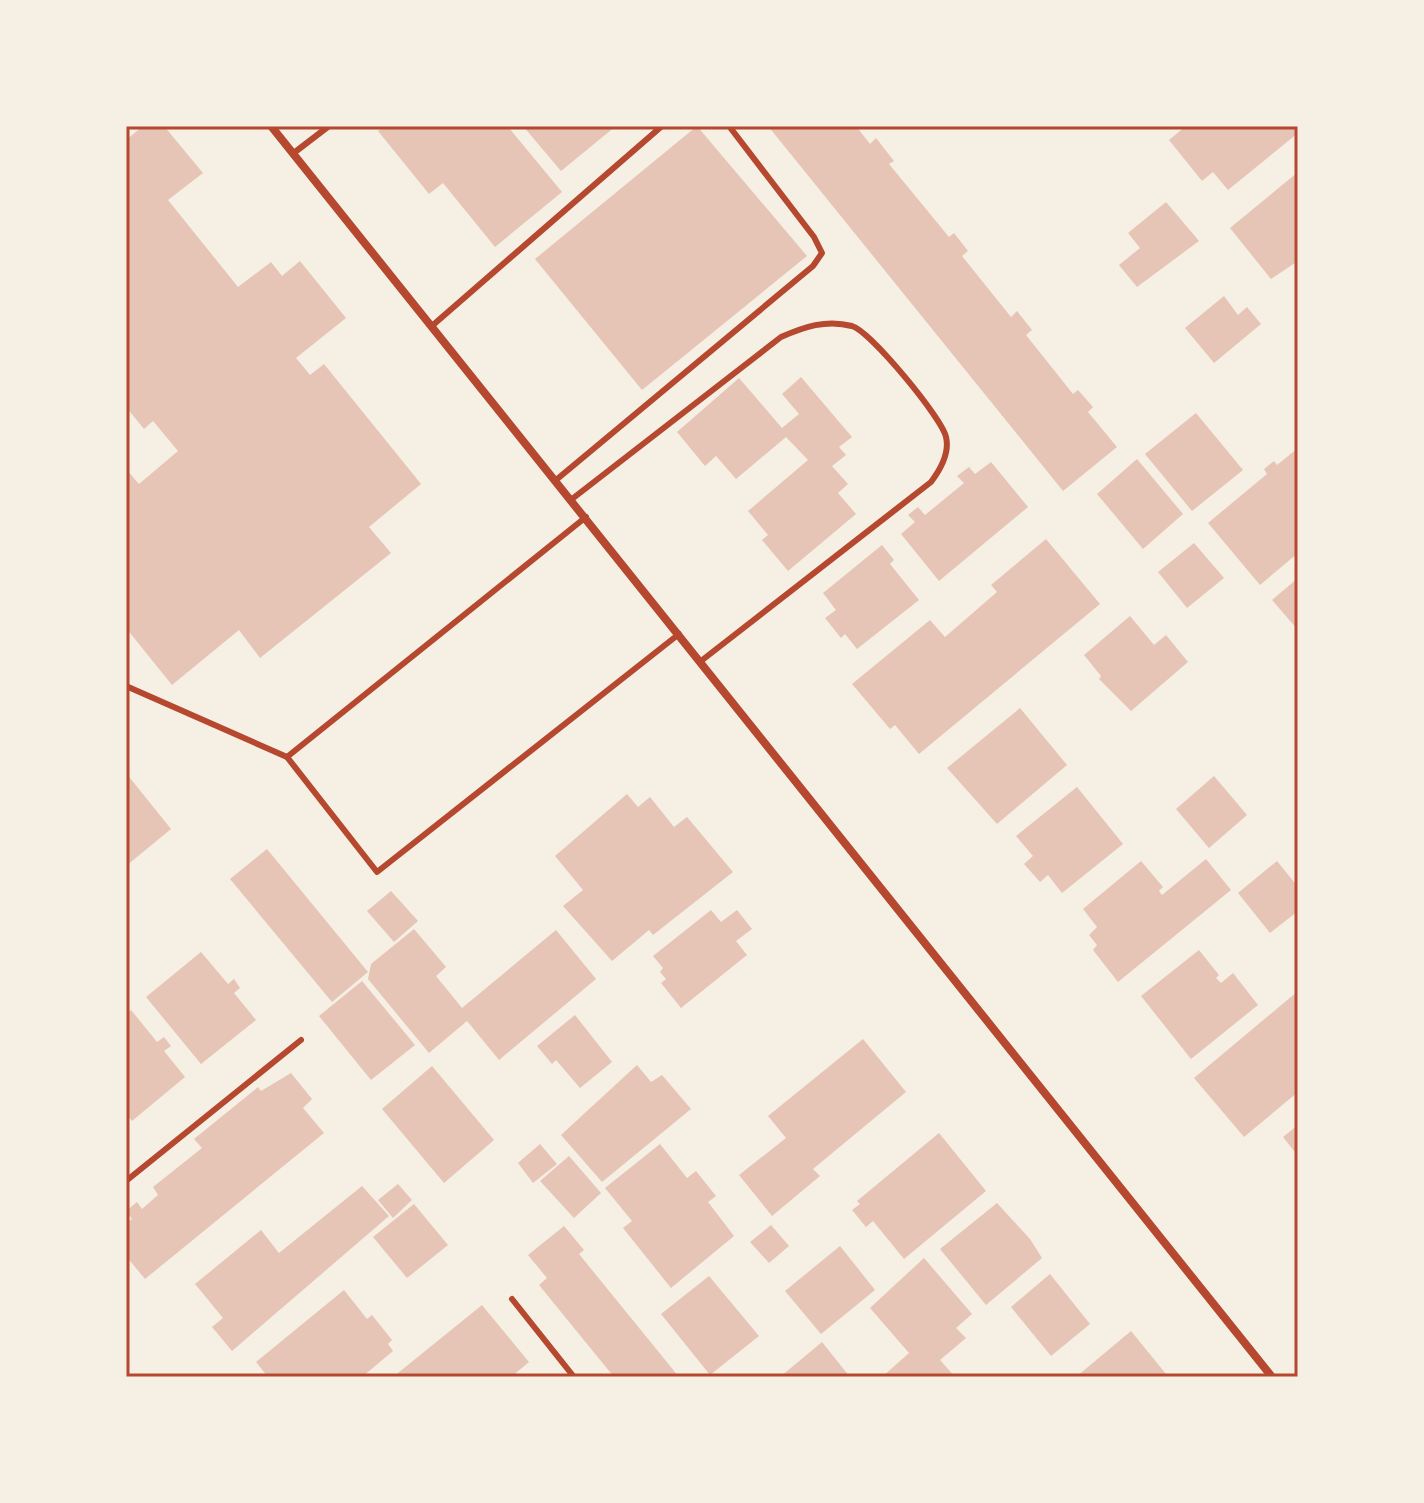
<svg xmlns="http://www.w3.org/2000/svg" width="1424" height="1503" font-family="Merriweather,serif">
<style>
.building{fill:#e6c5b7}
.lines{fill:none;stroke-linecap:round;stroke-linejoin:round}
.service{stroke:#b5482f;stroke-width:6}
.minor{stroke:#b5482f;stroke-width:8}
.neatline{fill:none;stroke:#b5482f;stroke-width:3}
</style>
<rect width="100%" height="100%" fill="#f6efe4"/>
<g class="building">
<path d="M143,126H164L203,173L168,200L238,287L271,262L282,276L300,261L346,318L296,358L310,375L324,364L421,484L369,527L391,553L260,658L239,630L172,685L126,628V469L139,484L178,451L153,421L144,429L126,407V140Z"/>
<path d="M385,126H512L509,128L562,192L495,247L443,183L429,194L378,131Z"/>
<path d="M523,126H616L561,171Z"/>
<path d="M697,126L807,256L642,390L535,259Z"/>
<path d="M768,126H856L870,144L876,138L894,161L889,164L949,237L954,233L968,251L962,256L1011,317L1017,311L1032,330L1026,335L1073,394L1078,390L1093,407L1088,412L1117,447L1063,491Z"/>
<path d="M1186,126H1298V133L1228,190L1213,172L1202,181L1169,140Z"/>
<path d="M1298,172V261L1271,279L1230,228Z"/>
<path d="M1166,202L1199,241L1137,287L1119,265L1140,248L1128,233Z"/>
<path d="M1224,296L1238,315L1247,307L1261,324L1214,363L1185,328Z"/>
<path d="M801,377L852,437L839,447L846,455L832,466L848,484L838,493L856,514L788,571L762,540L768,535L748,511L808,460L786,437L736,479L716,456L705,466L677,432L739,378L782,428L799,414L782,394Z"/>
<path d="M1196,413L1243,470L1192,511L1145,454Z"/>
<path d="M1298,448V553L1260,585L1208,523L1267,474L1264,469L1274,461L1277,465Z"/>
<path d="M1137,459L1183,514L1143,549L1097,494Z"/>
<path d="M991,462L1028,507L939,581L901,534L915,522L908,515L918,507L925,515L964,483L957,476L969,467L975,474Z"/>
<path d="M1046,539L1100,604L919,754L895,725L890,729L852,684L930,620L945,637L997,592L991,585Z"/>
<path d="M1194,543L1224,578L1187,608L1158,572Z"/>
<path d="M882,545L894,560L890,564L919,600L857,649L845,634L841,638L825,618L836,610L823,593Z"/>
<path d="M1298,578V630L1272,600Z"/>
<path d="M1130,616L1154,645L1166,635L1188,662L1131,711L1099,679L1101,676L1084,655Z"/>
<path d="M1020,708L1067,765L997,824L947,768Z"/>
<path d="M126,773L171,829L126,866Z"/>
<path d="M1214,776L1247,815L1209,848L1176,809Z"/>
<path d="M1077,787L1123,844L1062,893L1048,875L1040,882L1024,864L1033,856L1016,836Z"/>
<path d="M627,794L638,807L650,797L674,827L687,817L733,872L653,935L649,930L612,961L563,906L583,890L555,856Z"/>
<path d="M267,849L368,972L332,1002L230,879Z"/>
<path d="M1206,859L1231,890L1118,982L1093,950L1097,945L1089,935L1097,927L1083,909L1141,861L1163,887L1159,891L1162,895Z"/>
<path d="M1277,861L1298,887V911L1270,933L1238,893Z"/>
<path d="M391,891L418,921L394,942L367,911Z"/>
<path d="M711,910L721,922L737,910L752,929L736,941L747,955L681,1008L661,983L666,979L660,972L663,968L653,956Z"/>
<path d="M414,929L446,967L436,976L462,1008L556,930L596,979L499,1060L467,1021L429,1053L368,979L371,964Z"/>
<path d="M1199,950L1219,975L1216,978L1221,983L1233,973L1258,1005L1191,1059L1141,996Z"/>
<path d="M201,952L228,984L234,979L240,988L234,993L256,1020L201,1064L146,997Z"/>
<path d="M362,981L415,1045L371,1080L319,1016Z"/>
<path d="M1298,991V1092L1244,1137L1194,1078Z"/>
<path d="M131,1010L157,1042L164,1037L171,1046L164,1051L185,1077L132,1121L126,1114V1014Z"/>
<path d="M575,1015L612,1062L580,1088L556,1060L552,1064L537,1046Z"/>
<path d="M863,1039L906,1092L813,1169L820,1176L772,1216L739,1175L786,1138L768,1116Z"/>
<path d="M637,1065L651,1082L662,1075L691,1109L602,1182L561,1135Z"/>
<path d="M432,1066L494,1140L444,1183L382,1109Z"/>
<path d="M291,1073L312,1099L303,1108L324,1133L145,1279L126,1256V1223L132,1219L126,1211L137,1202L142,1209L158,1195L153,1187L202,1148L194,1139L258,1087L261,1091Z"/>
<path d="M1298,1125V1156L1283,1137Z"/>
<path d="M939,1133L986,1191L904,1259L873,1221L866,1227L852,1210L860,1204L857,1201Z"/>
<path d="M540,1144L557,1164L533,1183L518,1163Z"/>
<path d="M660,1144L687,1178L696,1171L716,1196L708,1202L734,1236L671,1288L623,1228L632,1221L605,1188Z"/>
<path d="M569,1156L601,1193L574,1218L540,1181Z"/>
<path d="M398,1184L412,1200L393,1218L378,1200Z"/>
<path d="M362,1186L389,1216L232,1351L212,1327L223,1318L195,1284L261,1230L279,1253Z"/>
<path d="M997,1203L1030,1239L1042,1258L986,1305L940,1249Z"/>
<path d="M414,1204L448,1245L407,1278L373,1237Z"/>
<path d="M771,1225L789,1246L769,1263L750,1242Z"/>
<path d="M564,1226L584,1250L579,1254L679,1377H614L539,1285L547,1278L528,1255Z"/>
<path d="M840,1246L875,1290L821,1334L785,1291Z"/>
<path d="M924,1258L972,1314L956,1328L966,1338L940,1360L955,1377H882L909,1353L870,1308Z"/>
<path d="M1050,1274L1090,1324L1051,1356L1011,1307Z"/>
<path d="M709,1276L759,1336L710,1375L661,1314Z"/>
<path d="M344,1290L367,1319L372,1315L392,1340L388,1344L393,1351L362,1377H268L256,1362Z"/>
<path d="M482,1305L529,1362L511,1377H393Z"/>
<path d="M1131,1331L1166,1374L1162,1377H1076Z"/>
<path d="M822,1342L850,1377H780Z"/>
</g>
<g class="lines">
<g class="service">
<path d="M295,152L329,126"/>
<path d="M433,325L662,126"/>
<path d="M556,480L813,266L822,253L814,237L729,126"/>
<path d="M572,499L781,337C804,327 826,319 852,326C871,332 942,418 946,437C950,453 940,470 931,482L701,661"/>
<path d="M586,517L287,757L377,872L679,634"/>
<path d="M126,686L287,757"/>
<path d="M126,1181L301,1040"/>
<path d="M512,1299L574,1377"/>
</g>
<path class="minor" d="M271,126L1272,1377"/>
</g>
<rect width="1424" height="1503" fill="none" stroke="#f6efe4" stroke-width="256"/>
<rect x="128" y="128" width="1168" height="1247" class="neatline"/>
</svg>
